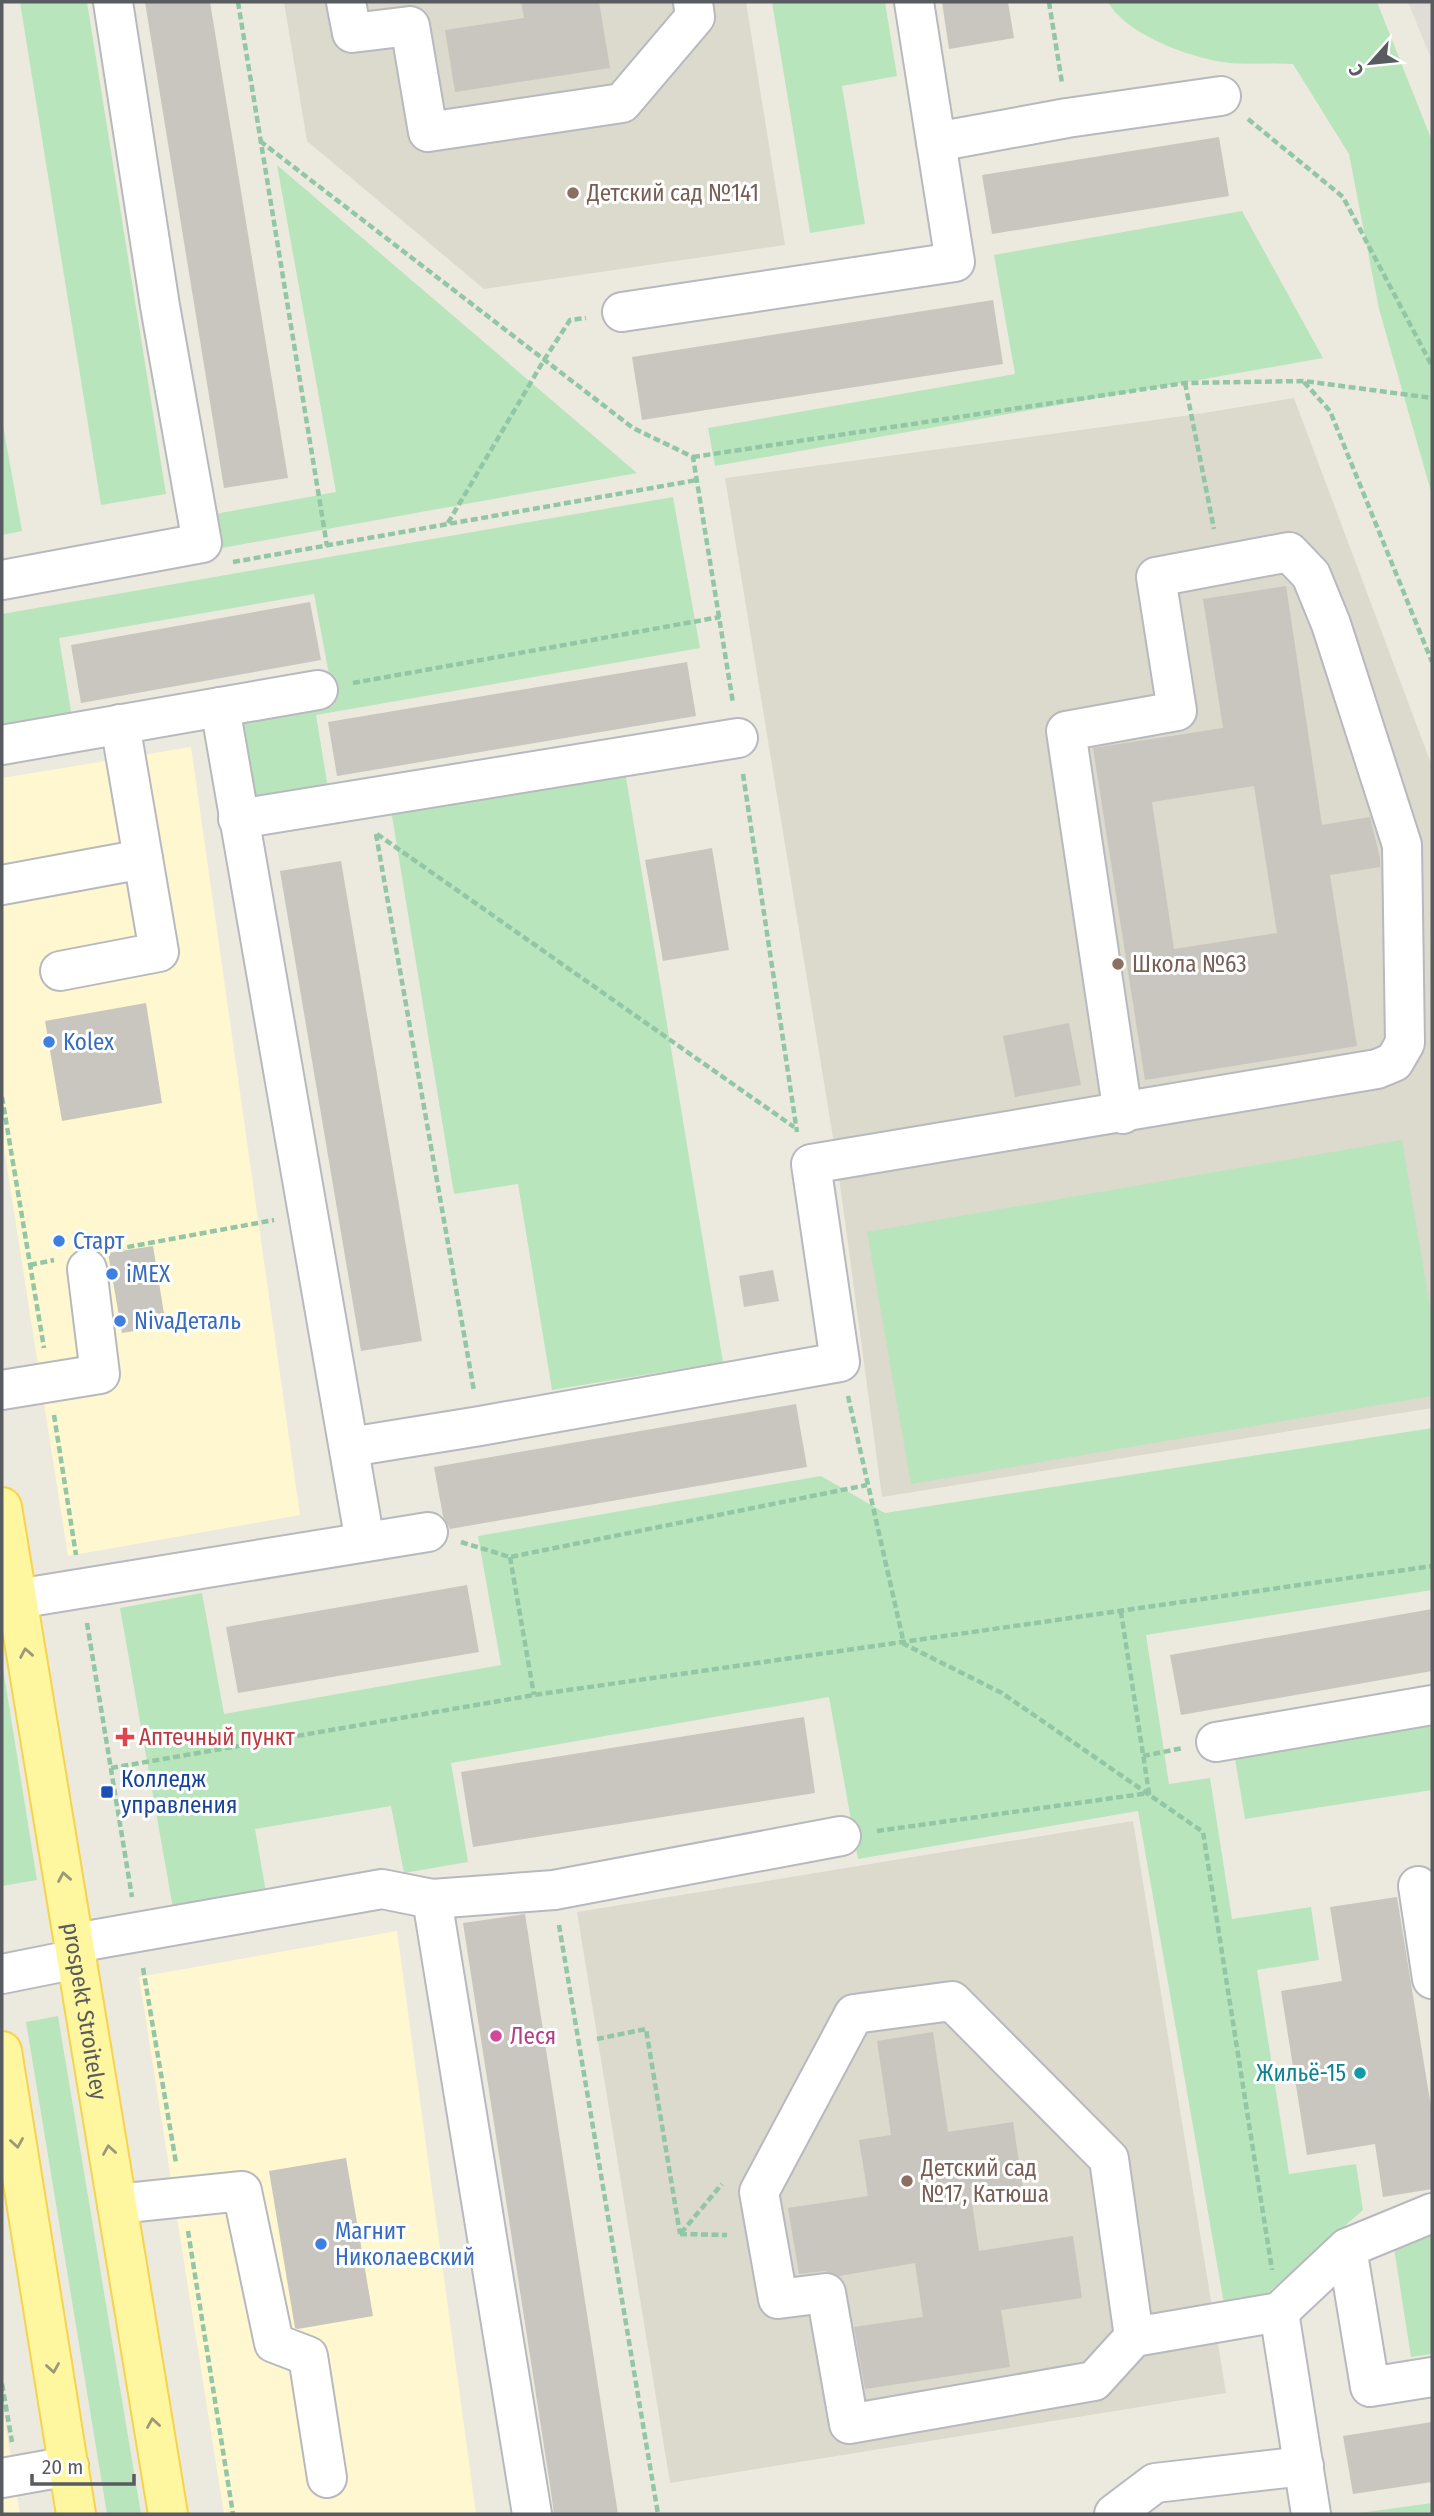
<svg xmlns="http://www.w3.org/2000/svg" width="1434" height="2516" font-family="'Fira Sans Condensed',sans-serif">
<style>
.commercial{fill:#fff7d0}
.industrial{fill:#dfddd6}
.education{fill:#dcd9cd}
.green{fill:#b9e5bc}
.building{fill:#c8c6be;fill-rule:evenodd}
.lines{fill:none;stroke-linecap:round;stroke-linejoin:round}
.minor-casing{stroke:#b7b9be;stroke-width:42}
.major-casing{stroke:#f6d34d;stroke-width:42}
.path{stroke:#92c6a5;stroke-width:4.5;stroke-dasharray:7 3.5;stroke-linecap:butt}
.minor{stroke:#fff;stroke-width:38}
.major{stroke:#fff7a0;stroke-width:38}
.oneway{stroke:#9b997a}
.education-dot{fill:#8d6e63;stroke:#fff;stroke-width:2.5}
.shop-dot{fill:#3f7fe0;stroke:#fff;stroke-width:2.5}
.health-dot{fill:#e0444e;stroke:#fff;stroke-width:2.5}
.transit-dot{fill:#1a4fb4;stroke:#fff;stroke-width:2.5}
.hotel-dot{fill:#d1479c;stroke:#fff;stroke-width:2.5}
.culture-dot{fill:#0f9aa8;stroke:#fff;stroke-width:2.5}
.labels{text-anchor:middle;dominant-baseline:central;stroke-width:6;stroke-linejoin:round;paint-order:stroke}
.education-label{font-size:23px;fill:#785e54;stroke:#fff;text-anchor:start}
.shop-label{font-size:23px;fill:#366cbe;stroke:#fff;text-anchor:start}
.health-label{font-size:23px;fill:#be3a42;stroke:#fff;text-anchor:start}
.transit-label{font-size:23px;fill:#164399;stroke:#fff;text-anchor:start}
.street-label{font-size:23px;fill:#585b60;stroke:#fff}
.hotel-label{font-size:23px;fill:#b23c85;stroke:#fff;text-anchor:start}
.culture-label{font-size:23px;fill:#0d838f;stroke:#fff;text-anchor:end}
</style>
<rect width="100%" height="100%" fill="#eceade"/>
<g class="commercial">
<path d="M191,747L300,1515L68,1556L2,1135V778Z"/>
<path d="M397,1931L476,2514H224L139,1977Z"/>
<path d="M2,2404L20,2514H2Z"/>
</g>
<path class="industrial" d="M1408,2H1432V61Z"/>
<g class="education">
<path d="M284,2H746L785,245L484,289L307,141Z"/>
<path d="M1294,398L1432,766V1408L882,1497L837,1162L725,478L1191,415Z"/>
<path d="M1133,1821L1226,2393L670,2483L577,1912Z"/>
</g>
<g class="green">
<path d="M20,2H87L166,494L101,505Z"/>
<path d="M772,2H885L897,76L842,86L865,224L810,233Z"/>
<path d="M1108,2H1377L1432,141V495L1379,309L1349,154L1293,64C1269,62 1241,66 1216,61C1182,54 1125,33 1108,2Z"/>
<path d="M277,165L637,473L222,548L215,514L336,492Z"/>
<path d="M1242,211L1323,358L715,466L708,428L1015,374L994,255Z"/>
<path d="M2,420L22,531L2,535Z"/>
<path d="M673,497L700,648L316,715L328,788L252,801L236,714L333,696L314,594L59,638L72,717L2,729V614Z"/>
<path d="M625,771L723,1362L552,1390L518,1184L454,1194L391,810Z"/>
<path d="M1402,1140L1432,1318V1396L911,1484L867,1232Z"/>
<path d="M1432,1428V1590L1146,1635L1169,1784L1210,1778L1232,1919L1311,1907L1319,1960L1257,1970L1289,2174L1356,2164L1363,2210L1262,2298L1224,2304L1138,1811L858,1859L829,1697L451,1763L468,1862L404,1873L391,1806L255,1829L267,1898L174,1914L120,1608L202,1593L224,1714L501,1665L478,1536L821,1476L885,1513Z"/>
<path d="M2,1662L37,1880L2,1886Z"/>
<path d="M1432,1722V1790L1245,1819L1234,1753Z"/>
<path d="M58,2016L141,2514H107L26,2022Z"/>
<path d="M1432,2236V2354L1411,2357L1393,2242Z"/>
<path d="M1432,2503V2514H1352Z"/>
</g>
<g class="building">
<path d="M145,2H210L288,478L224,488Z"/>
<path d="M521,2H599L610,68L455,92L445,30L524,18Z"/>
<path d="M942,2H1008L1014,38L949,49Z"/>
<path d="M1219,137L1229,196L992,234L982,175Z"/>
<path d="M993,300L1003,364L642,420L632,357Z"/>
<path d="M1286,586L1322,825L1370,817L1380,858V867L1330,875L1357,1046L1145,1080L1093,748L1223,728L1203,599ZM1254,786L1277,933L1174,949L1152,802Z"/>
<path d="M310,602L321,660L81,703L71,645Z"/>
<path d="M687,662L696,716L337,776L328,722Z"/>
<path d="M712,848L729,950L663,961L645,860Z"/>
<path d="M341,861L422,1341L361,1351L280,871Z"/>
<path d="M146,1003L162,1103L62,1121L45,1021Z"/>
<path d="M1069,1023L1081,1085L1015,1097L1003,1036Z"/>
<path d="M153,1246L166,1326L122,1333L108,1253Z"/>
<path d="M773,1270L779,1301L744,1307L739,1276Z"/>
<path d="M796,1404L807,1467L450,1529L443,1516L434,1467Z"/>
<path d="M467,1585L479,1652L238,1693L226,1627Z"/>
<path d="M1432,1609V1671L1181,1715L1170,1655Z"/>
<path d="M804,1717L815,1793L473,1847L461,1772Z"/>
<path d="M1397,1897L1432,2113V2189L1383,2197L1375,2144L1307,2155L1281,1991L1342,1981L1330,1907Z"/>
<path d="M525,1914L618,2514H554L550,2485L463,1923Z"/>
<path d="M933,2032L948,2132L1013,2122L1023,2188L971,2196L979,2251L1073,2236L1082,2298L1001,2310L1010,2367L865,2389L854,2327L923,2317L915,2263L839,2276L824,2271L799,2274L788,2208L868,2196L859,2140L891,2135L877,2041Z"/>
<path d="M346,2158L373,2316L298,2329L295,2328L269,2171Z"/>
<path d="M1432,2422V2482L1353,2494L1343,2436Z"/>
</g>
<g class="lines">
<defs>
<g id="minor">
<path d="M346,2L352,33L410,26L428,132L622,103L695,17L693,2"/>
<path d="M914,2L936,142L1067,118L1221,96"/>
<path d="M622,312L955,262L936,142"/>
<path d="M2,580L202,543L160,306L113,2"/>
<path d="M220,707L365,1542"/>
<path d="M2,745L318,690"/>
<path d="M238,819L738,738"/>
<path d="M2,885L143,859"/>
<path d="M60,971L159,952L120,724"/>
<path d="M2,1390L100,1374L87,1269"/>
<path d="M350,1447L480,1426L840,1362L811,1164L1377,1069L1394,1062L1405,1043L1402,845L1331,624L1311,575L1289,552L1156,577L1177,711L1066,731L1123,1114"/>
<path d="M17,1599L428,1532"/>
<path d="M1216,1742L1432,1705"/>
<path d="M1418,1886L1432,1979"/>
<path d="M432,1899L532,2514"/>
<path d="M75,1943L382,1889L432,1899L554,1890L841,1836"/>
<path d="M2,1974L77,1959"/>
<path d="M117,2204L242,2191L274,2343L308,2356L327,2478"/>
<path d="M1347,2248L1432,2213"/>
<path d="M1279,2312L1311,2514"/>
<path d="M1134,2337L1094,2381L849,2424L826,2293L778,2299L759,2192L854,2014L952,2001L1109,2159L1134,2337L1279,2312L1347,2248L1370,2387L1432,2377"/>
<path d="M2,2478L69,2466"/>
<path d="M1114,2514L1155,2483L1304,2466"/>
</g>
<g id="major">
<path id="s1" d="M2,1507L168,2514"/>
<path d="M2,2051L76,2514"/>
</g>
</defs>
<use href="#minor" class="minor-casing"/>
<use href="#major" class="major-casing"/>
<g class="path">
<path d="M238,2L327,546"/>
<path d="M1049,2L1062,83"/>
<path d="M1248,119L1343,197L1432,366"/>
<path d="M260,141L633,428L693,457L733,703"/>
<path d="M1304,382L1330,411L1432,662"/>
<path d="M1185,383L1214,529"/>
<path d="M693,457L1185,383L1304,381L1432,398"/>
<path d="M448,523L544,360L570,320L586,318"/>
<path d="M233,562L697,480"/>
<path d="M353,683L720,617"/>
<path d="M743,774L797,1132"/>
<path d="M376,834L474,1391"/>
<path d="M377,834L794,1127"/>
<path d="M2,1097L44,1348"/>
<path d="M117,1249L274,1220"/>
<path d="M30,1265L54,1260"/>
<path d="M848,1396L904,1644L1002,1693L1203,1832L1272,2270"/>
<path d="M54,1415L76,1555"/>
<path d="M461,1542L510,1557L867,1485"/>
<path d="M510,1557L534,1695"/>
<path d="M87,1623L132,1897"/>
<path d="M1143,1756L1183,1748"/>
<path d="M111,1768L534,1695L1432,1566"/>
<path d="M877,1831L1149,1793L1121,1612"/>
<path d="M559,1925L658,2514"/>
<path d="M143,1968L176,2163"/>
<path d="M597,2039L646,2029L680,2234"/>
<path d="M188,2231L233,2514"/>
<path d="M681,2233L722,2184"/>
<path d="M680,2234L727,2235"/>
<path d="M2,2384L12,2442"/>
</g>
<use href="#minor" class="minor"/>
<use href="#major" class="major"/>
</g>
<defs><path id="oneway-chevron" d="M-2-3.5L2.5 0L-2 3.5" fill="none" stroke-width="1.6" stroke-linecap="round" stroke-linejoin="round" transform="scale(1.75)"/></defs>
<g class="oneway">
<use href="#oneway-chevron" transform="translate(26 1653) rotate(-100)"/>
<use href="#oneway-chevron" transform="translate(64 1877) rotate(-100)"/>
<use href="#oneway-chevron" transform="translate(17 2143) rotate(81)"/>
<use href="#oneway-chevron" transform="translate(109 2150) rotate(-99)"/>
<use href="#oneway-chevron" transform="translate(53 2368) rotate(81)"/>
<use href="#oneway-chevron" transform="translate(153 2423) rotate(-99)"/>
</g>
<g class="education-dot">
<circle cx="573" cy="193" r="7"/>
<circle cx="1118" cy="964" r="7"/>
<circle cx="907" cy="2181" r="7"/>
</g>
<g class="shop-dot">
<circle cx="49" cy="1042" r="7"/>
<circle cx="59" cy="1241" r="7"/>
<circle cx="112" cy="1274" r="7"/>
<circle cx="120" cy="1321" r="7"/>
<circle cx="321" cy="2244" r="7"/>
</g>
<path class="health-dot" d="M121.5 1726.5h7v7h7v7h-7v7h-7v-7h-7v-7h7z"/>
<rect class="transit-dot" x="100" y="1785" width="14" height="14" rx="3.5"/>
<circle class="hotel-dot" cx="496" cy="2036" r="7"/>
<circle class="culture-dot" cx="1360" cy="2073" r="7"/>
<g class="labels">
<g class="education-label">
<text x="587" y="193">Детский сад №141</text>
<text x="1132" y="964">Школа №63</text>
<text x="921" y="2168">Детский сад<tspan x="921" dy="26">№17, Катюша</tspan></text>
</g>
<g class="shop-label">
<text x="63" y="1042">Kolex</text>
<text x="73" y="1241">Старт</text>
<text x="126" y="1274">iMEX</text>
<text x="134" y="1321">NivaДеталь</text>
<text x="335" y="2231">Магнит<tspan x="335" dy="26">Николаевский</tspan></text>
</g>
<g class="health-label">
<text x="139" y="1737">Аптечный пункт</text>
</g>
<g class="transit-label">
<text x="121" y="1779">Колледж<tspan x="121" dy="26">управления</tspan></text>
</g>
<g class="street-label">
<text stroke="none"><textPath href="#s1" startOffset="511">prospekt Stroiteley</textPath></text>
</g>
<g class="hotel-label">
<text x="510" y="2036">Леся</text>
</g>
<g class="culture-label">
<text x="1346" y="2073">Жильё-15</text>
</g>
</g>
<rect width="1434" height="2516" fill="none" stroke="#585b60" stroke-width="7"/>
<g transform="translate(1371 63) rotate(243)" stroke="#ffffff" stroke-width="5" paint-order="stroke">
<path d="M0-5L12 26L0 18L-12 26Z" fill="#585b60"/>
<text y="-10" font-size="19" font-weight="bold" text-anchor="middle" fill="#585b60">С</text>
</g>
<path d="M32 2474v10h102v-10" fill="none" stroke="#585b60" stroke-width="3.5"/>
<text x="42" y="2474" font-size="21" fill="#585b60" stroke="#ffffff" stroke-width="5" paint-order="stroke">20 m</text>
</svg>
